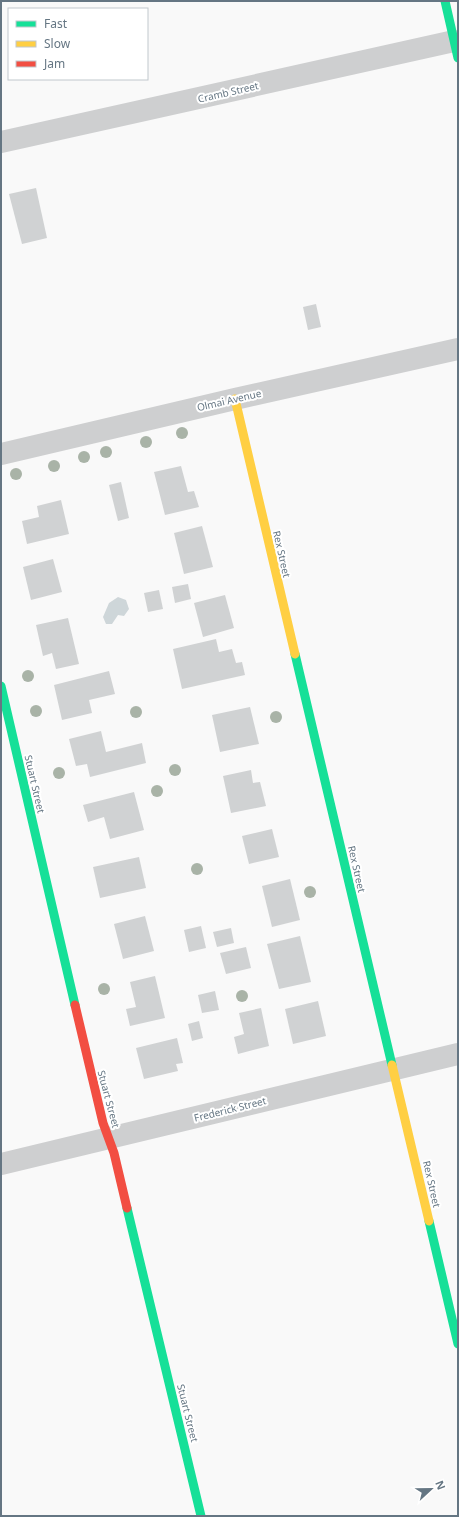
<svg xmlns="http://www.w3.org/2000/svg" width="459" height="1517" font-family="'Noto Sans',sans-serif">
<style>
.water{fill:#ced6d9}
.building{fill:#d0d2d3}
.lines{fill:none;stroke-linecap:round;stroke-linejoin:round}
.street{stroke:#cecfd0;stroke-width:22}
.fast{stroke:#16e098;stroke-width:9}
.slow{stroke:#ffcf43;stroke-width:9}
.jam{stroke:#f24e42;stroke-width:9}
.tree{fill:#a9b3a7}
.labels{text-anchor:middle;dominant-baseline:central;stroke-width:4;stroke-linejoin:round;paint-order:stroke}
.street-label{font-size:10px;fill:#657683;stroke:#fff}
</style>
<rect width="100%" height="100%" fill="#f9f9f9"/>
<path class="water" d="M118,597L126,600L129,609L124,616L118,615L112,624H106L103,617L109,603Z"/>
<g class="building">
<path d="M36,188L47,238L22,244L9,194Z"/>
<path d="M316,304L321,327L308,330L303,307Z"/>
<path d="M181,466L188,492L194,491L199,507L165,515L154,472Z"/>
<path d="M121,482L129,518L118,521L109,485Z"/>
<path d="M61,500L69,534L27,544L22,521L39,517L37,506Z"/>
<path d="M202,526L213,567L184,574L174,533Z"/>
<path d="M53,559L62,592L31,600L23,567Z"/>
<path d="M188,584L191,599L175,603L172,587Z"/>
<path d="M159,590L163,609L148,612L144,593Z"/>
<path d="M225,595L234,628L203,637L194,603Z"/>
<path d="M68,618L79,664L56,669L52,653L43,656L36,625Z"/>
<path d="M216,639L219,652L232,649L236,663L242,662L245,675L182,689L173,649Z"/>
<path d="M109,671L115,694L89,700L92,713L62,720L54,685Z"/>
<path d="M250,707L259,744L220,752L212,715Z"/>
<path d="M101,731L106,752L142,743L146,763L90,777L87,764L76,766L69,739Z"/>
<path d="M251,770L253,783L260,782L266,806L231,813L223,776Z"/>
<path d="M134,792L144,830L110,839L104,817L88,822L83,805Z"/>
<path d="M272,829L279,857L249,864L242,836Z"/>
<path d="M139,857L146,888L100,898L93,867Z"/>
<path d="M290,879L300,920L272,927L262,886Z"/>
<path d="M145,916L154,951L123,959L114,924Z"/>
<path d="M201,926L206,948L189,952L184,930Z"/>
<path d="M231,928L234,943L217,947L213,932Z"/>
<path d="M300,936L311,982L279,989L267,944Z"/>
<path d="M246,947L251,968L226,974L220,953Z"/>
<path d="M155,976L165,1018L130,1026L126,1009L136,1007L130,982Z"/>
<path d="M215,991L219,1010L202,1013L198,995Z"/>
<path d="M318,1001L326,1036L293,1044L285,1009Z"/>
<path d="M261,1008L269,1046L238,1054L234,1037L244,1034L239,1013Z"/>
<path d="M199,1021L203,1038L192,1041L188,1024Z"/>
<path d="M177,1038L183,1063L176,1064L178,1071L144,1079L136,1048Z"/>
</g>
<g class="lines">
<g class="street">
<path d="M1,142L454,41"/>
<path d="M1,454L235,399L458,349"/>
<path d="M1,1164L458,1054"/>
</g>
<g class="fast">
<path d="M445,1L458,58"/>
<path d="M295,654L392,1065"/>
<path d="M1,686L75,1005"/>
<path d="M127,1208L201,1516"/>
<path d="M429,1221L458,1344"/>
</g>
<g class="slow">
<path d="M235,399L295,654"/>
<path d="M392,1065L429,1221"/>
</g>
<path class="jam" d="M75,1005L103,1123L114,1153L127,1208"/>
</g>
<g class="tree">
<circle cx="182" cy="433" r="6"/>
<circle cx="146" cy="442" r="6"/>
<circle cx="106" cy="452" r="6"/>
<circle cx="84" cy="457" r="6"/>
<circle cx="54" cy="466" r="6"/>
<circle cx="16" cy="474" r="6"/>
<circle cx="28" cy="676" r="6"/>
<circle cx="36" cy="711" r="6"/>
<circle cx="136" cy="712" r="6"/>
<circle cx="276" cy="717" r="6"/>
<circle cx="175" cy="770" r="6"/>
<circle cx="59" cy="773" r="6"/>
<circle cx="157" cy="791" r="6"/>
<circle cx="197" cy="869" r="6"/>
<circle cx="310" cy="892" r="6"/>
<circle cx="104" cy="989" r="6"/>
<circle cx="242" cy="996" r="6"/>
</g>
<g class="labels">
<g class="street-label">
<text transform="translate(228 92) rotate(-13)">Cramb Street</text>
<text transform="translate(229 400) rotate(-13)">Olmai Avenue</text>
<text transform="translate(282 554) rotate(77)">Rex Street</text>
<text transform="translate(35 784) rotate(77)">Stuart Street</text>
<text transform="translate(357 869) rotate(77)">Rex Street</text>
<text transform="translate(109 1099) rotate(75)">Stuart Street</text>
<text transform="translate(230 1109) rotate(-14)">Frederick Street</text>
<text transform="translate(432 1184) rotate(77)">Rex Street</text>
<text transform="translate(188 1413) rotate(76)">Stuart Street</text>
</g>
</g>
<rect width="459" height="1517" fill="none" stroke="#657683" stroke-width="4"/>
<rect x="8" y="8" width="140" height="72" fill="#ffffff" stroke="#c1c8cd"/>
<rect x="16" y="21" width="20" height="6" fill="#16e098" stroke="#c1c8cd"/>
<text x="44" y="28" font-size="12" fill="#657683">Fast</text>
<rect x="16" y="41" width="20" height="6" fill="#ffcf43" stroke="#c1c8cd"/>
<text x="44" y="48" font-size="12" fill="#657683">Slow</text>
<rect x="16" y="61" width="20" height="6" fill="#f24e42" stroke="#c1c8cd"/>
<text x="44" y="68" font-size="12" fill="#657683">Jam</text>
<g transform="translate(431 1489) rotate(68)" stroke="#ffffff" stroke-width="3" paint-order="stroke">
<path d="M0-3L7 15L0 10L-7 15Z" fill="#657683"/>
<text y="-6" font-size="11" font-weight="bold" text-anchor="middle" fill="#657683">N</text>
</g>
</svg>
